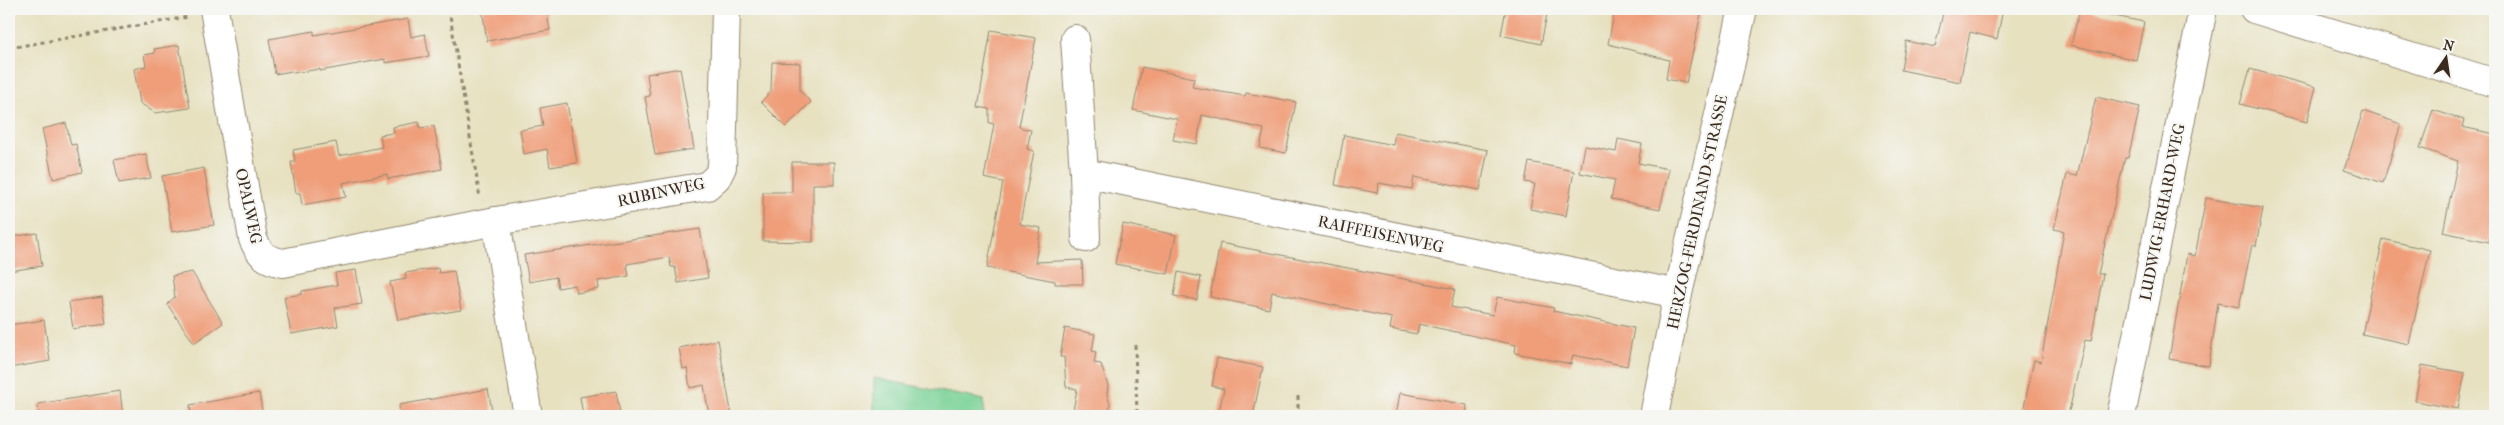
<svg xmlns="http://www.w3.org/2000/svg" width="2504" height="425" font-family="'IM FELL French Canon',serif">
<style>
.green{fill:#7cd398;stroke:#5c7e5b}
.building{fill:#ef9e79}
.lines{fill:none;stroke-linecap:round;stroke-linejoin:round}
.minor-casing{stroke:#91866f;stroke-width:30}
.path{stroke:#91866f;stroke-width:3;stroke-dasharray:4 4;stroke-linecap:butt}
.minor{stroke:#fff;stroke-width:28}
.labels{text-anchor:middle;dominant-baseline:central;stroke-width:4;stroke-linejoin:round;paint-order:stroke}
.street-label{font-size:16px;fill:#3b2a1e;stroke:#f6f6f2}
</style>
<rect width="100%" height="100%" fill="#f6f6f2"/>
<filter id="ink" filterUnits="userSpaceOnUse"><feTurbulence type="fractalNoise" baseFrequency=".02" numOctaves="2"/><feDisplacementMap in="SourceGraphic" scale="10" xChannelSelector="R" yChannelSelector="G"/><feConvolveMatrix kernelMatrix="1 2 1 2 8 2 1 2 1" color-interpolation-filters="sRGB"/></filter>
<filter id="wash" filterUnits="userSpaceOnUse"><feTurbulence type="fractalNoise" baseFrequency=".0096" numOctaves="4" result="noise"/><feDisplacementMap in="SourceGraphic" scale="20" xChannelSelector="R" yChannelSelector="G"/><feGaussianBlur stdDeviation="1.12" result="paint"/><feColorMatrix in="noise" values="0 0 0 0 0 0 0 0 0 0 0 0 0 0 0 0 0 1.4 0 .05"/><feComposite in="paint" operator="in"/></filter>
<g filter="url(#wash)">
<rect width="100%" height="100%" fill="#e7e1c0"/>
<path class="green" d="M874,378L984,400V416H874Z"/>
<g id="blocks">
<g class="building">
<path d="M482,9H546L550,30L487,41Z"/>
<path d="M1506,9H1548L1541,44L1501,35Z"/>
<path d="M1615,9H1702L1686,83L1666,79L1669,60L1608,44Z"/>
<path d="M1944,9H2003L1997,39L1970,32L1960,82L1901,70L1906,41L1935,47Z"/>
<path d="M2080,9L2144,22L2136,60L2071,45Z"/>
<path d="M408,19L411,37L425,34L429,56L385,63V59L320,71V69L293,73L292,71L275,74L269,39L314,31V35Z"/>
<path d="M991,30L1036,38L1019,127L1031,130L1027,149L1034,151L1020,224L1041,228L1035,262L1082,260L1083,284H1055V281L987,268L1003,182L984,178L994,124L989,123V109L978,107Z"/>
<path d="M179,45L190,108L155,113L140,103L134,69L146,66L144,55L155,53L154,49Z"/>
<path d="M772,62L800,63V91L811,102L786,127L761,102L771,91Z"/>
<path d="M1142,67L1194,78L1192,87L1245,96L1246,93L1296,102L1286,153L1260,148L1264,129L1202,115L1197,144L1173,140L1177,119L1133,110Z"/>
<path d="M680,68L694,149L655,155L645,97L650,96L647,74Z"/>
<path d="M2250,69L2316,87L2307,122L2240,104Z"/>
<path d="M2096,97L2140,107L2128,158H2125L2098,274H2103L2091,341L2085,340L2068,416H2022L2034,360L2041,362L2064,231L2054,229L2067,174L2077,176Z"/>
<path d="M567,103L577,163L550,167L547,149L524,154L520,130L543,126L540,108Z"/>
<path d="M2433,110L2464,120L2462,127L2495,134V215L2489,242L2443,232L2458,161L2420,148Z"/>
<path d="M2363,111L2401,124L2383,183L2344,170Z"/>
<path d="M419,122L420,128L434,126L442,169L388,179L387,174L343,183L346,197L302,205L300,193H296L291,162H295L293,150L336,142L339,156L382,147L380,135L394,133L393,127Z"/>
<path d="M66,123L71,145L76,144L82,172L53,179L42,129Z"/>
<path d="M1395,132L1488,150L1480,190L1414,177L1412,189L1379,183L1377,193L1335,185L1344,135L1393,145Z"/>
<path d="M1618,139L1642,144L1638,163L1669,169L1660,209L1611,199L1615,180L1580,173L1585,146L1616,152Z"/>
<path d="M146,154L151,178L119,183L114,160Z"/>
<path d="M792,162H834V184H813V242L763,241V192H792Z"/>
<path d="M1529,162L1574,171L1566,216L1530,209L1535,184L1525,182Z"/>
<path d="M204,168L214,225L172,232L162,176Z"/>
<path d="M2206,198L2263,208L2256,246L2252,245L2239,307L2218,303L2209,366L2169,359L2187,254L2195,256Z"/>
<path d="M1123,224L1176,235L1168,274L1115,264Z"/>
<path d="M700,229L708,278L678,283L675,267H671L669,257L627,264L629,276L598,281L599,289L577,293L575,285L558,288L556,277L529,282L524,255Z"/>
<path d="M37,233L42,266L9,271V237Z"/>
<path d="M2383,239L2430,250L2409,344L2362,334Z"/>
<path d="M1220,243L1455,289L1451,307L1493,315L1497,297L1554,308L1553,311L1634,328L1627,366L1573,355L1571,364L1515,353L1516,345L1419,324L1417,334L1390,329L1392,318L1272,292L1269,309L1210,297Z"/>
<path d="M438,268L439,273L454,271L461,310L398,320L390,282L406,279L405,273Z"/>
<path d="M356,270L362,304L335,308L338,326L291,334L284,297L302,294V291L337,285L335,273Z"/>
<path d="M192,272L223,323L194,343L167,304L175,297L172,276Z"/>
<path d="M1178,272L1201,277L1197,300L1174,296Z"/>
<path d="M102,297L106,324L73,329L69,302Z"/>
<path d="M44,320L50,361L9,368V325Z"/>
<path d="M1065,328L1095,334L1092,351L1096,352L1094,363L1101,364L1108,386L1107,394L1110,404L1108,416H1072L1077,389L1066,387L1064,357H1060Z"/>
<path d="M718,340L729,400L732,416H709L704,385L690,388L687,368L683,369L679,348Z"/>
<path d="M1217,358L1263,367L1253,416H1218L1224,389L1212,386Z"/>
<path d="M2422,365L2465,373L2458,409L2415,401Z"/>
<path d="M488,389L493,416H400L399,405Z"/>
<path d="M120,391L123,416H39L38,404Z"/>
<path d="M616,391L620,413L583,416L580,397Z"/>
<path d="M259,393L263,416H191L190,405Z"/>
<path d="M1400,393L1467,405L1466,416H1396Z"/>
</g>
</g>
</g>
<g filter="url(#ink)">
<use href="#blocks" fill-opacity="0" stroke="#91866f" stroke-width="1"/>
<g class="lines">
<defs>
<g id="minor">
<path d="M214,9L253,239C260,255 266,260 283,263L496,221L707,186L717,177L722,167L726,9"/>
<path d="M2254,9L2495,83"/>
<path d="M1075,39L1084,173L1678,294"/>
<path d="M1084,173L1086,238"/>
<path d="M496,221L528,416"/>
<path d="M1654,416L1678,294L1743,9"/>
<path d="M2121,416L2203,9"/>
</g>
</defs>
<use href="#minor" class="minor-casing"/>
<g class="path">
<path d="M449,9L480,198"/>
<path d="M9,48L188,17"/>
<path d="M1135,345L1137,416"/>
<path d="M1298,416V396"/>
</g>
<use href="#minor" class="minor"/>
</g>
</g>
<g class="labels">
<g class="street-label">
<text transform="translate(661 192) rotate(-12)">RUBINWEG</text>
<text transform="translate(249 206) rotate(78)">OPALWEG</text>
<text transform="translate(1697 212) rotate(-78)">HERZOG-FERDINAND-STRASSE</text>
<text transform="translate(2162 212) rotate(-79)">LUDWIG-ERHARD-WEG</text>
<text transform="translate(1381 234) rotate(12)">RAIFFEISENWEG</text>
</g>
</g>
<rect width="2504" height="425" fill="none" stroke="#f6f6f2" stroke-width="30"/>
<g transform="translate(2446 58) rotate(13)" stroke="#f6f6f2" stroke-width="4" paint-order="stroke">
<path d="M0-4L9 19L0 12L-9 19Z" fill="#3b2a1e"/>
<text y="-8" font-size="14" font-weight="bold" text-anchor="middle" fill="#3b2a1e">N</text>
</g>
</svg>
